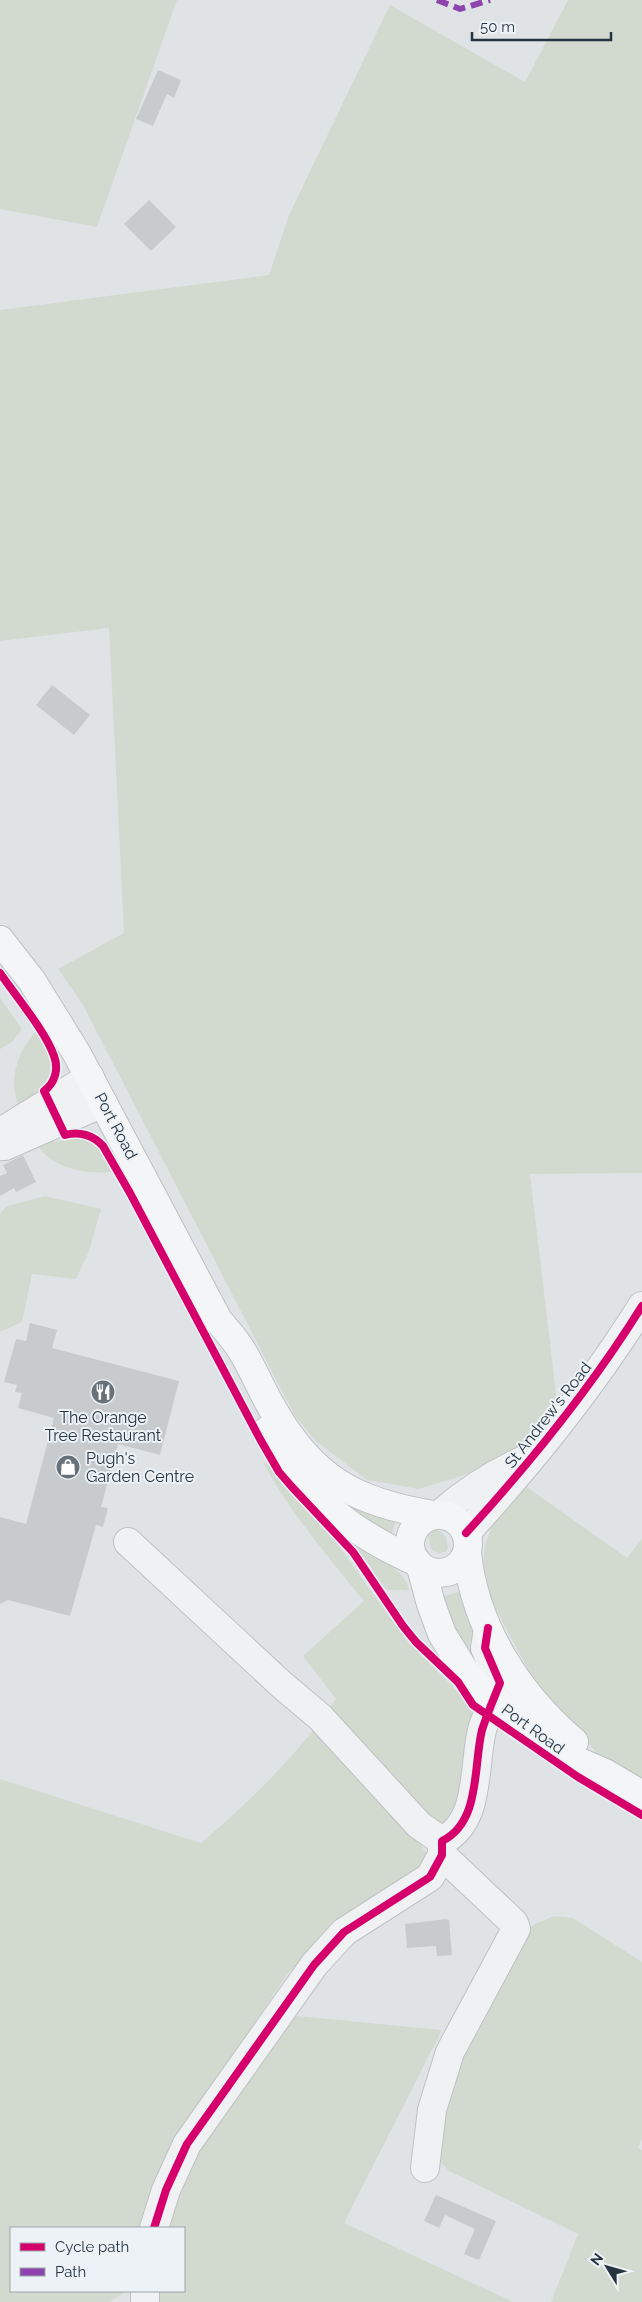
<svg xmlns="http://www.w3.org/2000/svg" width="642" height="2302" font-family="Raleway,sans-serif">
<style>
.green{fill:#d2dad0}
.building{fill:#c8cbce}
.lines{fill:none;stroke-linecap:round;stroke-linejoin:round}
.minor-casing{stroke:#bec1c4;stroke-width:30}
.major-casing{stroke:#bcc0c4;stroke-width:30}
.minor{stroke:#f0f1f2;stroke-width:28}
.major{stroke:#f4f5f6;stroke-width:28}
.quiet{stroke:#8e44ad;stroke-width:6;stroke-dasharray:12 6;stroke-linecap:butt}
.cycleway-casing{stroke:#edf2f6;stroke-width:11}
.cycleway{stroke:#d6006c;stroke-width:8}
.labels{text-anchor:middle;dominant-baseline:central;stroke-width:4;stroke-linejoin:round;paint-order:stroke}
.street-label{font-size:16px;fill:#263440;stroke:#edf2f6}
.poi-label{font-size:16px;fill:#263440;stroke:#edf2f6}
</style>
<rect width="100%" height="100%" fill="#e0e3e6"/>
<g class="green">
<path d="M0,0H177L97,227L0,209Z"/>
<path d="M568,0H642V1173L530,1174L558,1410L532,1445L487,1468L419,1489L367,1480L316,1441L295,1416L83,1005L58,969L124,933L109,628L0,641V310L269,275L289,215L390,5L525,82Z"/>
<path d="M0,998L22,1029L12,1042L0,1049Z"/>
<path d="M36,1031C50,1057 64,1073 34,1094L36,1098L20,1108C7,1081 17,1053 36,1031Z"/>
<path d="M74,1137C96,1138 103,1155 113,1172C87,1174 52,1170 37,1144L53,1138L55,1142Z"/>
<path d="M45,1196L101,1209L89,1251L76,1279L32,1274L22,1322L0,1332V1214L7,1206Z"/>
<path d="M266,1462L288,1491L333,1538L405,1638L460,1694L473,1712L461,1797L444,1822L433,1823L327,1712L336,1699L303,1656L364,1601C329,1558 291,1514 264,1464Z"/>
<path d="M310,1474L396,1520L391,1537L376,1531Z"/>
<path d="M524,1485L627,1558L642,1539V1778L597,1754L531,1675L493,1604L483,1569L485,1545L499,1508Z"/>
<path d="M339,1530C356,1541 408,1570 409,1590H389L384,1587L363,1556Z"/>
<path d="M434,1530H438L446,1537L448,1548L446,1552L438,1553L431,1549L428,1536Z"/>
<path d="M463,1590L491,1685L454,1636L442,1597Z"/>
<path d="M319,1723L413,1833L428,1856L425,1871L348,1912L322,1935L285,1977L176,2143L143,2228H11V2291H127L109,2302H0V1779L201,1843C244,1806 284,1768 319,1723Z"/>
<path d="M554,1916L573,1918L642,1962V2139L638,2148L642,2150V2302H551L578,2234L449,2171L438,2159L435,2139L462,2045L522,1933L535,1924Z"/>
<path d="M287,2015L442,2030L344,2223L513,2302H160L159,2291H184V2228H163L170,2194Z"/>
</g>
<g class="building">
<path d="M158,70L181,80L174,98L167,94L153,126L136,119Z"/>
<path d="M149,200L176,227L151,251L124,224Z"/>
<path d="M52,685L90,715L74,735L36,705Z"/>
<path d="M23,1155L36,1182L16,1192L14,1188L0,1196V1176L7,1173L3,1165Z"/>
<path d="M30,1323L57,1330L52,1348L179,1381L160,1455L118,1444L101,1507L108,1508L103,1527L96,1525L70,1616L8,1600L0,1604V1517L26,1524L54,1418L18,1408L22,1393L15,1392L17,1385L4,1382L16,1339L26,1341Z"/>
<path d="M446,1919L449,1920L452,1955L437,1956L436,1946L407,1948L405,1924Z"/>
<path d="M436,2195L496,2221L479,2260L464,2254L475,2229L445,2215L439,2228L424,2221Z"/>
</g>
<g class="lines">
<defs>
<g id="minor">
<path d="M4,1130L90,1077"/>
<path d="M0,1146H5L103,1103"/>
<path d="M439,1515C465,1492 493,1474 524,1460"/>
<path d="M466,1533C531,1462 591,1388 642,1306"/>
<path d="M128,1542L282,1685L320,1717L419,1825L442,1841"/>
<path d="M425,2168L432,2110L450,2052L516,1929L514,1923L442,1855"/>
<path d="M154,2228L166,2190L187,2144L314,1965L344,1932L430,1877L442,1855V1841C481,1822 473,1767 482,1730C487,1714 494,1698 500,1683L485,1648L487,1635"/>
<path d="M145,2302V2291"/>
</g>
<g id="major">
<path d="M0,940L32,981L77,1054L218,1320C226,1330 236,1340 242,1351C253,1369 261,1389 272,1408C312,1479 356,1503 434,1515"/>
<path d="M268,1430C304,1496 350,1532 417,1562"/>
<circle cx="439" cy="1544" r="29"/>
<path d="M467,1553C475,1628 518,1694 574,1742"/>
<path d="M421,1567L431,1604L442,1634L464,1670L483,1692L575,1760L605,1773L642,1795"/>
</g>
</defs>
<use href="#minor" class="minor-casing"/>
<use href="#major" class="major-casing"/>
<use href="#minor" class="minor"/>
<use href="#major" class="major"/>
<path class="quiet" d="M437,0L460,9L490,0"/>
<defs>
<g id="cycleway">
<path d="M0,973C15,995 46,1032 54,1056C59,1069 55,1083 44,1091L65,1135C79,1131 93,1135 103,1146L130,1193L260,1439L279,1472L292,1487L353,1552L403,1626L416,1642L458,1682L473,1705L578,1777L642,1815"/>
<path d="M466,1533C531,1462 591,1388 642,1306"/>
<path d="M154,2228L166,2190L187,2144L314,1965L344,1932L430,1877L442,1855V1841C481,1822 473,1767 482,1730C487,1714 494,1698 500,1683L485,1648L488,1628"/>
</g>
</defs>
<use href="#cycleway" class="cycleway-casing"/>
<use href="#cycleway" class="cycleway"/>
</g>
<defs>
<symbol id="restaurant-disc" viewBox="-11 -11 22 22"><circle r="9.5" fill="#67717a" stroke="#edf2f6"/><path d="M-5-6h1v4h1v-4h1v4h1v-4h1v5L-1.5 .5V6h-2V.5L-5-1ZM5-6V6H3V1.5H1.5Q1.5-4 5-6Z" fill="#fff"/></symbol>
<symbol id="shop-disc" viewBox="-11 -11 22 22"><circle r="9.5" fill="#67717a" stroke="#edf2f6"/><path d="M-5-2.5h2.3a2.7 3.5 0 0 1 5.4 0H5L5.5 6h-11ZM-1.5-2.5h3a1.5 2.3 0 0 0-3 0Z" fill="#fff"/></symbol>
</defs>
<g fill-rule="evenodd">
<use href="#restaurant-disc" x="89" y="1378" width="28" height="28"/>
<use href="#shop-disc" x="54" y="1453" width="28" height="28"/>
</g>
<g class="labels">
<g class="street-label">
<text transform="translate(116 1126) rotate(62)">Port Road</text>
<text transform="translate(548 1415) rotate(-52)">St Andrew's Road</text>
<text transform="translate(533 1729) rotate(36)">Port Road</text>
</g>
<g class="poi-label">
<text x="103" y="1417">The Orange<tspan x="103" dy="18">Tree Restaurant</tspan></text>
<text x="86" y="1458" text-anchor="start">Pugh's<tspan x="86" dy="18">Garden Centre</tspan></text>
</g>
</g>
<rect x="10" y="2227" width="175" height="65" fill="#edf2f6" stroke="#9da6ad"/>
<rect x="20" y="2243" width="25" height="8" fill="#d6006c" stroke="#9da6ad"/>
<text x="55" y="2252" font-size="15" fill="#263440">Cycle path</text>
<rect x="20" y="2268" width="25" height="8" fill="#8e44ad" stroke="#9da6ad"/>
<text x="55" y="2277" font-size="15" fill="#263440">Path</text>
<g transform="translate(607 2267) rotate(307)" stroke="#edf2f6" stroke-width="4" paint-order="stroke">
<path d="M0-4L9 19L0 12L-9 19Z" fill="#263440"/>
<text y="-8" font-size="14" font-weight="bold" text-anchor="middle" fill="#263440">N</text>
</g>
<path d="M472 32v8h139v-8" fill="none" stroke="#263440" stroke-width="2.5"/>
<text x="480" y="32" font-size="15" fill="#263440" stroke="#edf2f6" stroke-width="4" paint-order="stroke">50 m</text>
</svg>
